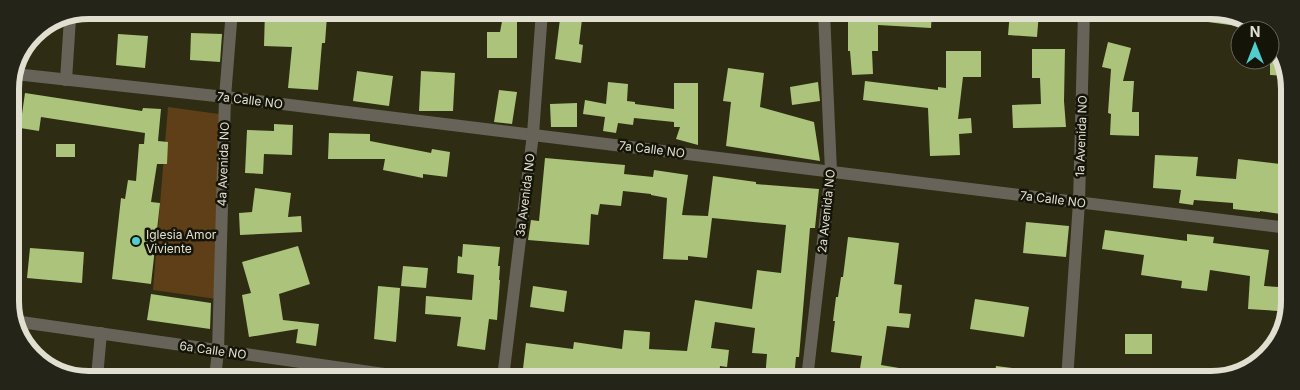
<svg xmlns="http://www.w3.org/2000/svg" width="1300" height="390" font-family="Inter,sans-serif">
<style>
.green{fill:#5f3f18}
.building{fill:#abc37b}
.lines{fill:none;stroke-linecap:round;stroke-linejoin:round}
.minor{stroke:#686358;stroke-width:12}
.poi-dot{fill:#52cdce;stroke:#151409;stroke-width:2}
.labels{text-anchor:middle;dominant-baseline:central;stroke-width:5;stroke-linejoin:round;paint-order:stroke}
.street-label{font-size:12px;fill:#e0dfd0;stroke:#151409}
.poi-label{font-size:12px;fill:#e0dfd0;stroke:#151409;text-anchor:start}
.rim{fill:none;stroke:#e0dfd0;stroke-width:6}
</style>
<rect width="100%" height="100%" fill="#2e2c13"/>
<path class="green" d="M168,107L226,115L217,299L153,290Z"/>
<g class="building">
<path d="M265,10H296V14L327,16L325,43H322L318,90L288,88L292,47L264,46Z"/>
<path d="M504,11H517V58H487V32H500Z"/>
<path d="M561,11H583L579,44L583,45L581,63L555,59Z"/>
<path d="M848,12H932L931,28L878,25V51H872L873,74L852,75L850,51H848Z"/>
<path d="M1010,12H1039L1037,37L1008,35Z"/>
<path d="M1194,13H1231L1260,29L1193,20Z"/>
<path d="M191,33L222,34L220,62L190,60Z"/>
<path d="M118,34L148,36L145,68L116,65Z"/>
<path d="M1108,42L1131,48L1123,81H1134L1132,112H1139V136L1110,135L1111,114L1108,113L1111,69L1102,67Z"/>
<path d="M1032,49H1065L1064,101L1066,127L1013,128L1012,105L1041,104L1040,78H1032Z"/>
<path d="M946,51H981V77H963L958,119L971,118L972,133L959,134L960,155L930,156L928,108L863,100L865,81L938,90V87L946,88Z"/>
<path d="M1270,61H1282L1289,76L1270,75Z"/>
<path d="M728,68L764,73L760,107L814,122L820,161L726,146L731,102L723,101Z"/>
<path d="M357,71L393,76L389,106L353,101Z"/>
<path d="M421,71L455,73L453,111H419Z"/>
<path d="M608,82L628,84L627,101L635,102V104L674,109V83H698V145L676,139L680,127H674V122L634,118L633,125L618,123L616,133L603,131L605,117L583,114L585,100L606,104Z"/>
<path d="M818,82L820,101L792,105L790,87Z"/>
<path d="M499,90L517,92L512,124L494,122Z"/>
<path d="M25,93L142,111L143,108L161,109L158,141L168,142L167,164H157L151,202L160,203L151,284L112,279L121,198L125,199L128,180L136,181L139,144H144L145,133L41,117L39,131L20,128Z"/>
<path d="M577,103V127H551L550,104Z"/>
<path d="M274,124L293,125L292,155L264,154L263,174L245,173L247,130L274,131Z"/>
<path d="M329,133L370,134V141L431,153L432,149L450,152L447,177L423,174V178L383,170L385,159H328Z"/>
<rect x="56" y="144" width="19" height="13"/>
<path d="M1155,155L1198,157L1196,176L1236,179L1238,159L1288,165V215L1260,211V212L1233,209V203L1194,200L1193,205L1179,203L1181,190L1153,188Z"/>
<path d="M545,158L625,165L624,174L653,177L654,170L688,175L682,215L708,216L713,176L756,182V184L819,189L815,228H810L799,357H796L794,379H765L767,354L752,353L755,328L715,322L711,348L729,350L727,367L720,366L719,379H651L652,377L615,374V379L535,378L522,377L526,343L573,349L574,342L622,349L624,330L650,332L649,349L687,351L695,300L752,309L757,270L781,273L786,225L712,218L707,258L688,256V260L663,259L667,198L651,195V194L623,191L621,206L600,204L598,215L591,214L589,245L528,240L531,220L539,221Z"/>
<path d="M255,188L291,193L288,217L301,216L302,232L240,235L239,213L252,212Z"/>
<path d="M1026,222L1069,226L1066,257L1023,253Z"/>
<path d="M1105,230L1187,241V234L1214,237L1213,243L1269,250L1264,286L1279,287L1278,311L1248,309L1250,276L1210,270L1207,291L1181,288L1182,281L1141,275L1144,255L1102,249Z"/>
<path d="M848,237L899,243L894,284L902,285L899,313L911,314L909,328L887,326L881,365L923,372V379H884L859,375L862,356L831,352L835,321H833L836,297H838L841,277H843Z"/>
<path d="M463,244L500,247L498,266H500L499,280H500L497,320L489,319L485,350L457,346L461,317L425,314L426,296L472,300L474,275L457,273L458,256L462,257Z"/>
<path d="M298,246L310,284L279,294L283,320L319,324L316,346L296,343L298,329L249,337L242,295L251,293L242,262Z"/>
<path d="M30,248L84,252L82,283L27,278Z"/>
<path d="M403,266L428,268L426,288L401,286Z"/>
<path d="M378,286L400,288L396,342L374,339Z"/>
<path d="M533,286L567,291L564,312L530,307Z"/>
<path d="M151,294L211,303L210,329L147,320Z"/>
<path d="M975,299L1029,307L1024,337L970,329Z"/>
<rect x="1125" y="334" width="27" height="20"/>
<path d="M996,366L1012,368L1011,379H994Z"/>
</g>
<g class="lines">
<g class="minor">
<path d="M15,74L225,97L1288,228"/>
<path d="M66,80L70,18"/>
<path d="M10,87L11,83"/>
<path d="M14,321L412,378"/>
<path d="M97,377L101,333"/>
<path d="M215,378L218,351L225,97L232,10"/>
<path d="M503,378L533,134L542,11"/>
<path d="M807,379L831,172L824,12"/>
<path d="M1067,380L1079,202L1084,12"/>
</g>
</g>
<circle class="poi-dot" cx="136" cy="241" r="5"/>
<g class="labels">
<g class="street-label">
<text transform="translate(250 100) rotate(7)">7a Calle NO</text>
<text transform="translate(1081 136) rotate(-88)">1a Avenida NO</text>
<text transform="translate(652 149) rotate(7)">7a Calle NO</text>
<text transform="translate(223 164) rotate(-88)">4a Avenida NO</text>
<text transform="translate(525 195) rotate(-83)">3a Avenida NO</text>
<text transform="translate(1053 199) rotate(7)">7a Calle NO</text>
<text transform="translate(826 211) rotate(-84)">2a Avenida NO</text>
<text transform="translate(213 350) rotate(8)">6a Calle NO</text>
</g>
<g class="poi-label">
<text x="146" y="234">Iglesia Amor<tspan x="146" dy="14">Viviente</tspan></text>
</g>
</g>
<path d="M0 0H1300V390H0ZM89 19H1211A70 70 0 0 1 1281 89V301A70 70 0 0 1 1211 371H89A70 70 0 0 1 19 301V89A70 70 0 0 1 89 19Z" fill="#252419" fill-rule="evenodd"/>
<path class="rim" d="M89 19H1211A70 70 0 0 1 1281 89V301A70 70 0 0 1 1211 371H89A70 70 0 0 1 19 301V89A70 70 0 0 1 89 19Z"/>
<g transform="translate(1255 45)"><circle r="24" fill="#151409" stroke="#666559"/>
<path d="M0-4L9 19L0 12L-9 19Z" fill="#52cdce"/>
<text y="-8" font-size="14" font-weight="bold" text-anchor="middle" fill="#e0dfd0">N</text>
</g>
</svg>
